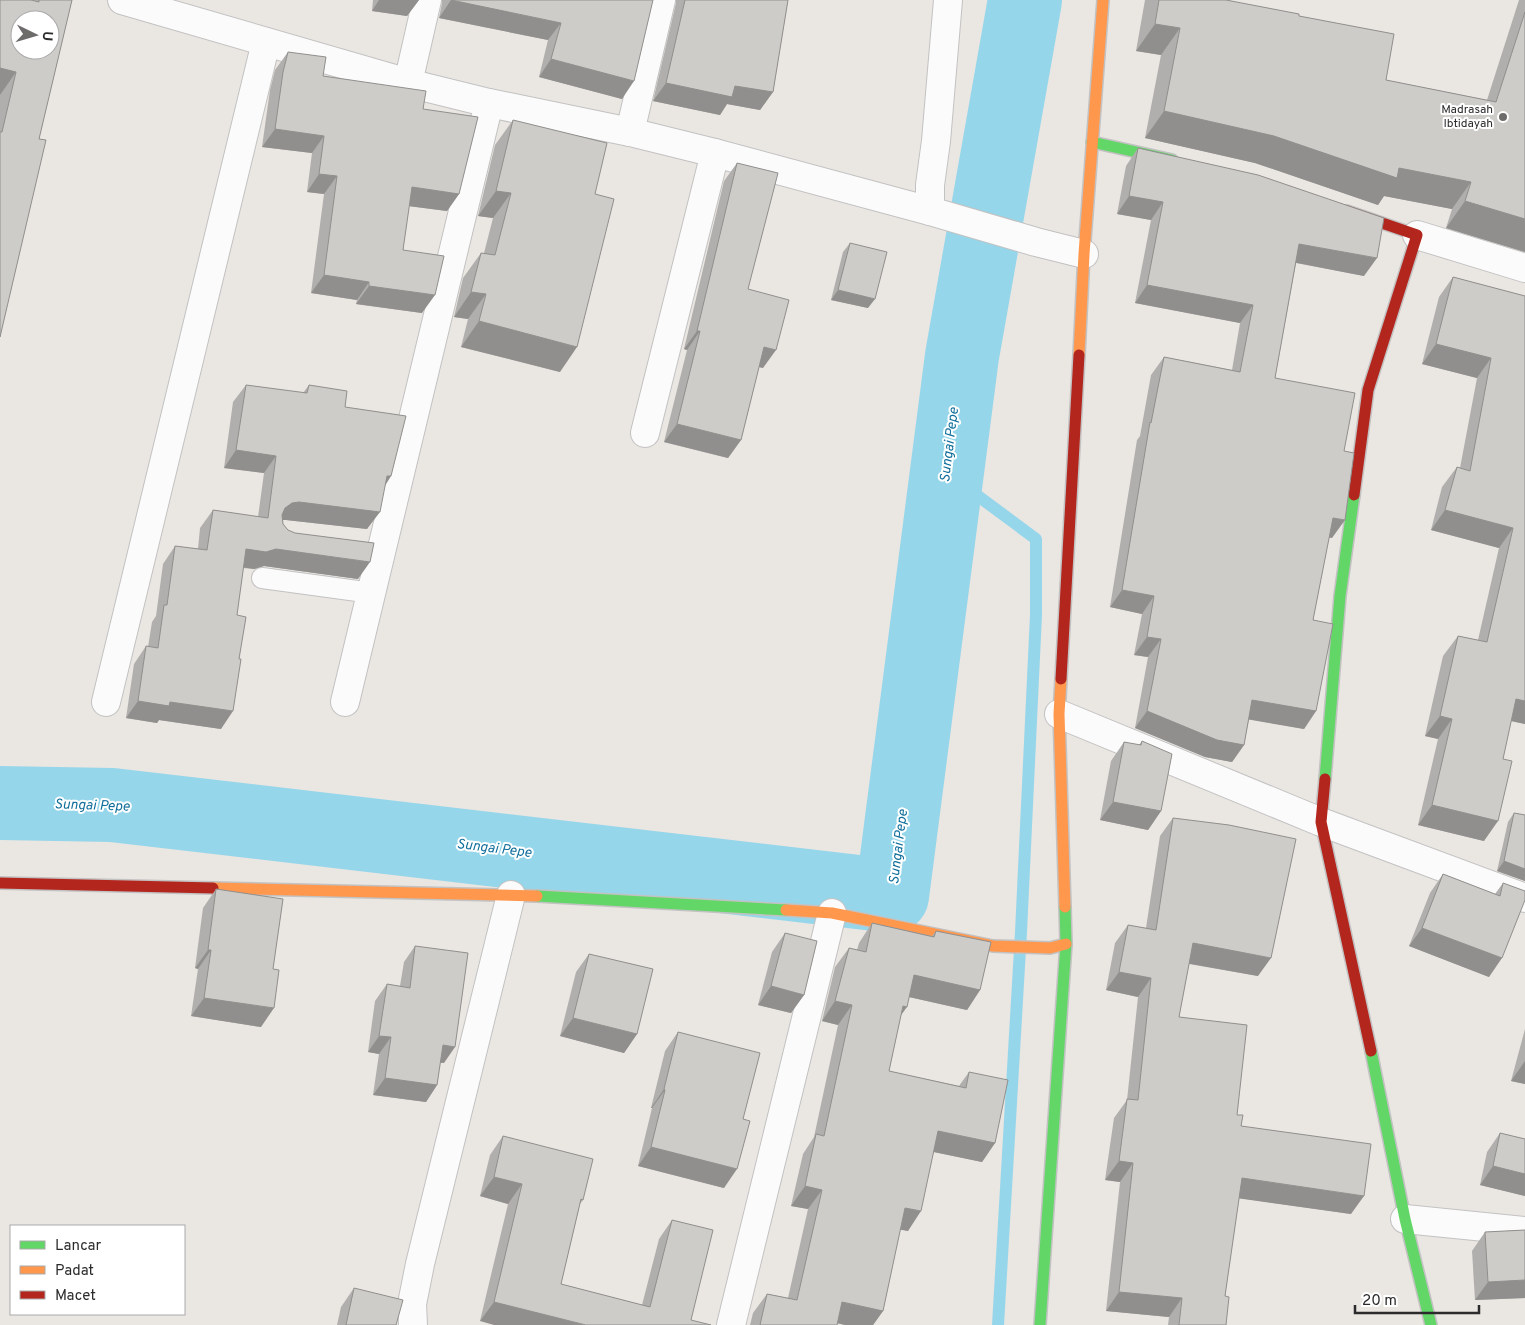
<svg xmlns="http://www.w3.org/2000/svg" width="1525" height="1325" font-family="Overpass,sans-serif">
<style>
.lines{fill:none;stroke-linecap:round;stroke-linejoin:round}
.stream{stroke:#96d6ea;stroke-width:12}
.river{stroke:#96d6ea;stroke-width:74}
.lane-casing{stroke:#c3c2c2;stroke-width:22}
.street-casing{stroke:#c3c2c2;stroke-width:30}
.fast-casing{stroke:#c3c2c2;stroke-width:14}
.slow-casing{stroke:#c3c2c2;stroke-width:14}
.jam-casing{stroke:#c3c2c2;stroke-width:14}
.lane{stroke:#fcfbfb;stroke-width:20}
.street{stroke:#fcfbfb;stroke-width:28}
.fast{stroke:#63d668;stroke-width:11}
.slow{stroke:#ff974d;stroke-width:11}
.jam{stroke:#b3261e;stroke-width:11}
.wall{fill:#b1afad}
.shaded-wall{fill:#908f8d}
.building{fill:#ceccc9;stroke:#908f8d;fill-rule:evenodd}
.poi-dot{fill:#6e6c6b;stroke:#fff;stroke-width:2}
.labels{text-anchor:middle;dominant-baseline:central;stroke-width:4;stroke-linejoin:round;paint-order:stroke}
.poi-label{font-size:12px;fill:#2b2b2b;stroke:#fff;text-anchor:end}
.water-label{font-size:14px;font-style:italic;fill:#0f6e9b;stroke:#fff}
</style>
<rect width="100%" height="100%" fill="#eae6e2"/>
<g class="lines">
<path class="stream" d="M947,473L1036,539V615L1021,932L998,1325"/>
<path class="river" d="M0,803L112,805L892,896L962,356L1025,0"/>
<defs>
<path id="lane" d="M262,578L372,593"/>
<g id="street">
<path d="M122,0L408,83L489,103L630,132L715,153L930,211L1036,242L1084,254"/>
<path d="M408,83L427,0"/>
<path d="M630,132L661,0"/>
<path d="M930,211V185L936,141L948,0"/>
<path d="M1417,235L1525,268"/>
<path d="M645,433L715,153"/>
<path d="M106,702L266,42"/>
<path d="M345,702L489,103"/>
<path d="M1059,714L1321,822L1525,898"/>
<path d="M1405,1219L1525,1231"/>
<path d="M413,1325L412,1304L420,1264L511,895"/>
<path d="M731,1325L832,913"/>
</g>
<g id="fast">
<path d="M1092,142L1172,160"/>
<path d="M1325,779L1340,596L1354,495"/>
<path d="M537,896L786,910"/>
<path d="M1371,1051L1405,1219L1431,1325"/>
<path d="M1040,1325L1066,944L1065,907"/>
</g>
<g id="slow">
<path d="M1079,355L1084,254L1103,0"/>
<path d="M1061,679L1059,714L1065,907"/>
<path d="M213,888L537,896"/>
<path d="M786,910L832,913L993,946L1050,948L1066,944"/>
</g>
<g id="jam">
<path d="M1347,211L1417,235L1368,390L1354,495"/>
<path d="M1061,679L1079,355"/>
<path d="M1325,779L1321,822L1371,1051"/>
<path d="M0,883L213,888"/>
</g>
</defs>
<use href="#lane" class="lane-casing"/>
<use href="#street" class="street-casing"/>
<use href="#fast" class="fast-casing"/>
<use href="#slow" class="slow-casing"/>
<use href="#jam" class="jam-casing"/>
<use href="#lane" class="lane"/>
<use href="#street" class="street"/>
<use href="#fast" class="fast"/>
<use href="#slow" class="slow"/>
<use href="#jam" class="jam"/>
</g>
<g class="wall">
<path d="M0,0H72L39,139L0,337Z"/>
<path d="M373,0H419L407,16L372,11Z"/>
<path d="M442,0H653L622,99L539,77L548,40L439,18L442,3Z"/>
<path d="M676,0H788L773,92L760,110L727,104L720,115L653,101L676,3Z"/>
<path d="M1145,0H1226L1299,16L1386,80L1487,100L1519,0H1525V252L1446,228L1452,209L1384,196L1378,205L1255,163L1145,138L1161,55L1136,51Z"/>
<path d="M288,52L323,76L423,109L459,194L447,211L409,206L403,250L422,313L356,304L357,300L311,293L324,194L307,192L312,153L262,147L270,90L275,70Z"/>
<path d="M513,120L595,194L560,372L461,347L468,319L454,317L463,278L481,253H484L493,218L478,216L495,145Z"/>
<path d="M1138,148L1364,276L1296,263L1275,378L1344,451L1332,538L1329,537L1313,620L1316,711L1304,729L1249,719L1244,745L1232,762L1205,757L1135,728L1148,657L1134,655L1142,614L1110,607L1137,440L1140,436L1151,375L1164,357L1232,370L1240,323L1135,303L1151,220L1117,214L1126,166Z"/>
<path d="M737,163L748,289L763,368L759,367L741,440L728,458L664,442L687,350L684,349L724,181Z"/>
<path d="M850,243L868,308L831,300L843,252Z"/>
<path d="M1453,277L1525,296V724L1511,721L1484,841L1418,825L1438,739L1425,736L1443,656L1458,636L1478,640L1499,548L1431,530L1442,487L1457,467L1460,468L1477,378L1422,364L1439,297Z"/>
<path d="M246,385L303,393L309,385L345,407L391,476L385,486L367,529L286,520H283V524L288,530L358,579L264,566L254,569L243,568L221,729L159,720L157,723L126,718L134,664L146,646L148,647L152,622L156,616L163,564L175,546L198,549L200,528L213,510L258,517L264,473L224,468L233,402Z"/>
<path d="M1142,741L1161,811L1148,830L1100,820L1111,761L1124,742L1139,745Z"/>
<path d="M1514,813L1525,815V881L1497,871L1508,822Z"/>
<path d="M1173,818L1258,976L1189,964L1179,1017L1237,1115L1241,1126L1351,1214L1239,1198L1225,1296L1226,1325H1168L1169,1317L1106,1311L1120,1182L1105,1180L1114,1118L1127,1100L1138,997L1106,990L1115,943L1128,925L1146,928L1160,836Z"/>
<path d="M1443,874L1495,894L1503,883L1489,977L1409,946L1430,893Z"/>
<path d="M216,889L261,1027L191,1016L198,969L195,968L203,908Z"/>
<path d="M872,923L932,936L936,931L980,990L967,1010L909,997L901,1015L889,1071L959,1086L969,1072L995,1143L982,1162L934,1152L908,1231L900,1229L883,1311L873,1325H845L837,1323V1325H750L753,1313L767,1294L788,1298L808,1209L791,1206L803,1154L814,1137L838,1025L822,1021L835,967L849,948L857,950L859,943Z"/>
<path d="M785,933L804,995L791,1013L758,1005L772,952Z"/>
<path d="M415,946L444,1063H440L437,1085L426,1102L373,1095L379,1054L368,1052L375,1001L387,984L400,986L404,962Z"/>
<path d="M589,954L637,1034L624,1053L560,1036L576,972Z"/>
<path d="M1525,1029V1084L1511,1081Z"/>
<path d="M678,1032L743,1119L724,1188L638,1166L652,1108H651L665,1051Z"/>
<path d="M1500,1133L1525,1139V1196L1480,1185L1487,1152Z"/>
<path d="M503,1136L583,1200L580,1204L561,1284L642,1305L659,1239L672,1220L691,1320L480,1321L508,1204L480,1196L490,1155Z"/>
<path d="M1525,1230V1298L1475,1300L1472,1251L1485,1232Z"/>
<path d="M354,1288L396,1325H337L341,1307Z"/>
</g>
<g class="shaded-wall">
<path d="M379,0H419L407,16L372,11Z"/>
<path d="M451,0L561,23L548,40L439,18Z"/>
<path d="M1155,24L1180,28L1161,55L1136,51Z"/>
<path d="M551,59L634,81L622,99L539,77Z"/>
<path d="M0,68L16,72L0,95Z"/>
<path d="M666,83L735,86L773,92L760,110L727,104L720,115L653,101Z"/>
<path d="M1164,111L1274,136L1399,168L1471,182L1452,209L1384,196L1378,205L1255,163L1145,138Z"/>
<path d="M275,129L324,136L312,153L262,147Z"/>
<path d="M319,174L337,176L324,194L307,192Z"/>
<path d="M412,187L459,194L447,211L400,205Z"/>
<path d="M496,191L511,193L493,218L478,216Z"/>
<path d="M1129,196L1163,202L1151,220L1117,214Z"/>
<path d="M1465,201L1525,219V252L1446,228Z"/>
<path d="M1299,244L1377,258L1364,276L1287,261Z"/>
<path d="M324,275L369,282L357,300L311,293Z"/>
<path d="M1147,285L1253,305L1240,323L1135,303Z"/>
<path d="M369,286L435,295L422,313L356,304Z"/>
<path d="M838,290L875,299L868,308L831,300Z"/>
<path d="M471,292L486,294L468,319L454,317Z"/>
<path d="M479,321L577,347L560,372L461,347Z"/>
<path d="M697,331H700L687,350L684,349Z"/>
<path d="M1436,344L1491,358L1477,378L1422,364Z"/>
<path d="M764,347L776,350L763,368L751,365Z"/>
<path d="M677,424L741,440L728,458L664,442Z"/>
<path d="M236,450L276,456L264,473L224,468Z"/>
<path d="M387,476H391L379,494Z"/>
<path d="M299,502L380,512L367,529L286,520H279L285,508L292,503Z"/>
<path d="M1445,510L1513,528L1499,548L1431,530Z"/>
<path d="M1333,518L1345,520L1332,538L1320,536Z"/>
<path d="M246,549H276L370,562L358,579L264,566L254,569L234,566Z"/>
<path d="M1122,590L1154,596L1142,614L1110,607Z"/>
<path d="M1147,637L1161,639L1148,657L1134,655Z"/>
<path d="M1516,699L1525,701V724L1502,719Z"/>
<path d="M1252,700L1316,711L1304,729L1240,718Z"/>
<path d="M138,701L170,702L233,711L221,729L159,720L157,723L126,718Z"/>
<path d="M1147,711L1244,745L1232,762L1205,757L1135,728Z"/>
<path d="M1440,716L1452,719L1438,739L1425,736Z"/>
<path d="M1113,802L1161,811L1148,830L1100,820Z"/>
<path d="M1432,805L1498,821L1484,841L1418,825Z"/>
<path d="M1504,861L1525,869V881L1497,871Z"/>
<path d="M1422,928L1502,958L1489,977L1409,946Z"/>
<path d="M1193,943L1271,958L1258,976L1180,962Z"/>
<path d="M208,950H211L198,969L195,968Z"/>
<path d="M1119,972L1151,978L1138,997L1106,990Z"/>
<path d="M914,975L980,990L967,1010L900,995Z"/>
<path d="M771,986L804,995L791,1013L758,1005Z"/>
<path d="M204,998L274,1008L261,1027L191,1016Z"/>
<path d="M835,1001L852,1005L838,1025L822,1021Z"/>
<path d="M903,1006L907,1007L893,1026Z"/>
<path d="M573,1018L637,1034L624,1053L560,1036Z"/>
<path d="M379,1036L391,1037L379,1054L368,1052Z"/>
<path d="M443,1045L455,1047L444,1063L431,1061Z"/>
<path d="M1525,1061V1084L1511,1081Z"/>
<path d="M385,1078L437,1085L426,1102L373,1095Z"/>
<path d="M664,1089L665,1090L652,1108H651Z"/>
<path d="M938,1131L995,1143L982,1162L924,1150Z"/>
<path d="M651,1147L737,1169L724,1188L638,1166Z"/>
<path d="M1119,1161L1133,1163L1120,1182L1105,1180Z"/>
<path d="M1493,1166L1525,1174V1196L1480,1185Z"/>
<path d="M494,1177L522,1184L508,1204L480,1196Z"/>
<path d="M1242,1178L1364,1196L1351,1214L1229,1197Z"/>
<path d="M805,1186L822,1190L808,1209L791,1206Z"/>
<path d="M905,1208L921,1211L908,1231L891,1228Z"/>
<path d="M1525,1280V1298L1475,1300L1488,1282Z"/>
<path d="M1119,1292L1182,1298L1169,1317L1106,1311Z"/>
<path d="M494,1302L586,1325H494L480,1321Z"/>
<path d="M842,1302L883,1311L873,1325H845L828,1321Z"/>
</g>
<g class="building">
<path d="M0,0H31L39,2V0H72L39,139L46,140L0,337V132H2L16,72L0,68ZM20,20H50V50H20Z"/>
<path d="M451,0H653L634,81L551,59L561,23Z"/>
<path d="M685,0H788L773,92L735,86L732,97L666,83Z"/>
<path d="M1159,0H1226L1299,14V16L1394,34L1386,80L1496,102L1525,12V219L1465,201L1471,182L1399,168L1397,178L1274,136L1164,111L1180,28L1155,24Z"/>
<path d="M288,52L326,57L323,76L426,91L423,109L478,117L459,194L412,187L403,250L444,256L435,295L369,286V282L324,275L337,176L319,174L324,136L275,129L283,72Z"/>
<path d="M513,120L607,143L595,194L614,199L577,347L479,321L486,294L471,292L481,253L495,255L511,193L496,191Z"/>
<path d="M1138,148L1258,175L1384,218L1377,258L1299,244L1275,378L1355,393L1344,451L1354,453L1345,520L1333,518L1313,620L1333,624L1316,711L1252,700L1244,745L1217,740L1147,711L1161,639L1147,637L1154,596L1122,590L1150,422L1151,423L1164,357L1240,372L1253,305L1147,285L1163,202L1129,196Z"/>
<path d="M737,163L778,173L748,289L789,300L776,350L764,347L741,440L677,424L700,331H697Z"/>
<path d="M850,243L887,252L875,299L838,290Z"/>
<path d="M1453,277L1525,296V701L1516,699L1503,759L1512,761L1498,821L1432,805L1452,719L1440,716L1458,636L1487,642L1513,528L1445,510L1457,467L1470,471L1491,358L1436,344Z"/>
<path d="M246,385L307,393L309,385L347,391L345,407L406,416L391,476H387L380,512L299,502L292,503L285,508L282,515L283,524L288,530L295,533L374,543L370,562L276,549L266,552L246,549L237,615L246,617L239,659H241L233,711L170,702L169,706L138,701L146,646L158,648L164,605H167L175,546L207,550L213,510L268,518L276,456L236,450Z"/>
<path d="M1142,741L1172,754L1161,811L1113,802L1124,742L1141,745Z"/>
<path d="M1514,813L1525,815V869L1504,861Z"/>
<path d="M1173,818L1229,825L1296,839L1271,958L1193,943L1179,1017L1247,1025L1237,1115H1243L1241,1126L1371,1144L1364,1196L1242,1178L1225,1296L1229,1297L1226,1325H1179L1182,1298L1119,1292L1133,1163L1119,1161L1127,1099L1138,1100L1151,978L1119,972L1128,925L1156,930Z"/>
<path d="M1443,874L1500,896L1503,883L1525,891V900L1502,958L1422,928Z"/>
<path d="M216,889L283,899L273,969L279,970L274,1008L204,998L211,950H208Z"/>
<path d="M872,923L934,937L936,931L991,942L980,990L914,975L907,1007L903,1006L889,1071L966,1088L969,1072L1008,1080L995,1143L938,1131L921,1211L905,1208L883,1311L842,1302L837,1325H760L767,1294L797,1300L822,1190L805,1186L816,1134L824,1136L852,1005L835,1001L849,948L866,952Z"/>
<path d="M785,933L817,941L804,995L771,986Z"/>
<path d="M415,946L468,953L455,1047L443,1045L437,1085L385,1078L391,1037L379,1036L387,984L410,988Z"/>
<path d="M589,954L653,969L637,1034L573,1018Z"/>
<path d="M678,1032L760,1053L743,1119L750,1121L737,1169L651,1147L665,1090L664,1089Z"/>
<path d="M1500,1133L1525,1139V1174L1493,1166Z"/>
<path d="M503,1136L593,1159L583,1200L581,1199L561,1284L650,1307L672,1220L713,1230L691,1320L711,1325H586L494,1302L522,1184L494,1177Z"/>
<path d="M1525,1230V1280L1488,1282L1485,1232Z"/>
<path d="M354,1288L403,1300L396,1325H346Z"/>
</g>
<circle class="poi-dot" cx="1503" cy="117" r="5"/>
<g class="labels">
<g class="poi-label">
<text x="1493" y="110">Madrasah<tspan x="1493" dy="14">Ibtidayah</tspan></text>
</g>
<g class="water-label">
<text transform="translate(950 445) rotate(-83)">Sungai Pepe</text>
<text transform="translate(92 806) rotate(2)">Sungai Pepe</text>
<text transform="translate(899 847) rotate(-83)">Sungai Pepe</text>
<text transform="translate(494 849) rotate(7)">Sungai Pepe</text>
</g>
</g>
<rect x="10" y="1225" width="175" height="90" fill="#ffffff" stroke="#aaaaaa"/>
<rect x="20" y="1241" width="25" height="8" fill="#63d668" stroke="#aaaaaa"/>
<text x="55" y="1250" font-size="15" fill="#2b2b2b">Lancar</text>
<rect x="20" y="1266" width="25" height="8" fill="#ff974d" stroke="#aaaaaa"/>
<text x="55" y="1275" font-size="15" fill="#2b2b2b">Padat</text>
<rect x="20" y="1291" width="25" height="8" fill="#b3261e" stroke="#aaaaaa"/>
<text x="55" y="1300" font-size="15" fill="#2b2b2b">Macet</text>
<g transform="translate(35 35) rotate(95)"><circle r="24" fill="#ffffff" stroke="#aaaaaa"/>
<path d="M0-4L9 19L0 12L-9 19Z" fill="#6e6c6b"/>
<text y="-8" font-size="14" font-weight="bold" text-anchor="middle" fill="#2b2b2b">U</text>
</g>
<path d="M1355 1305v8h124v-8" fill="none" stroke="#2b2b2b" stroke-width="2.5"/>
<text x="1362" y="1305" font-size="15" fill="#2b2b2b" stroke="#ffffff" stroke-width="4" paint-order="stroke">20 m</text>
</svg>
